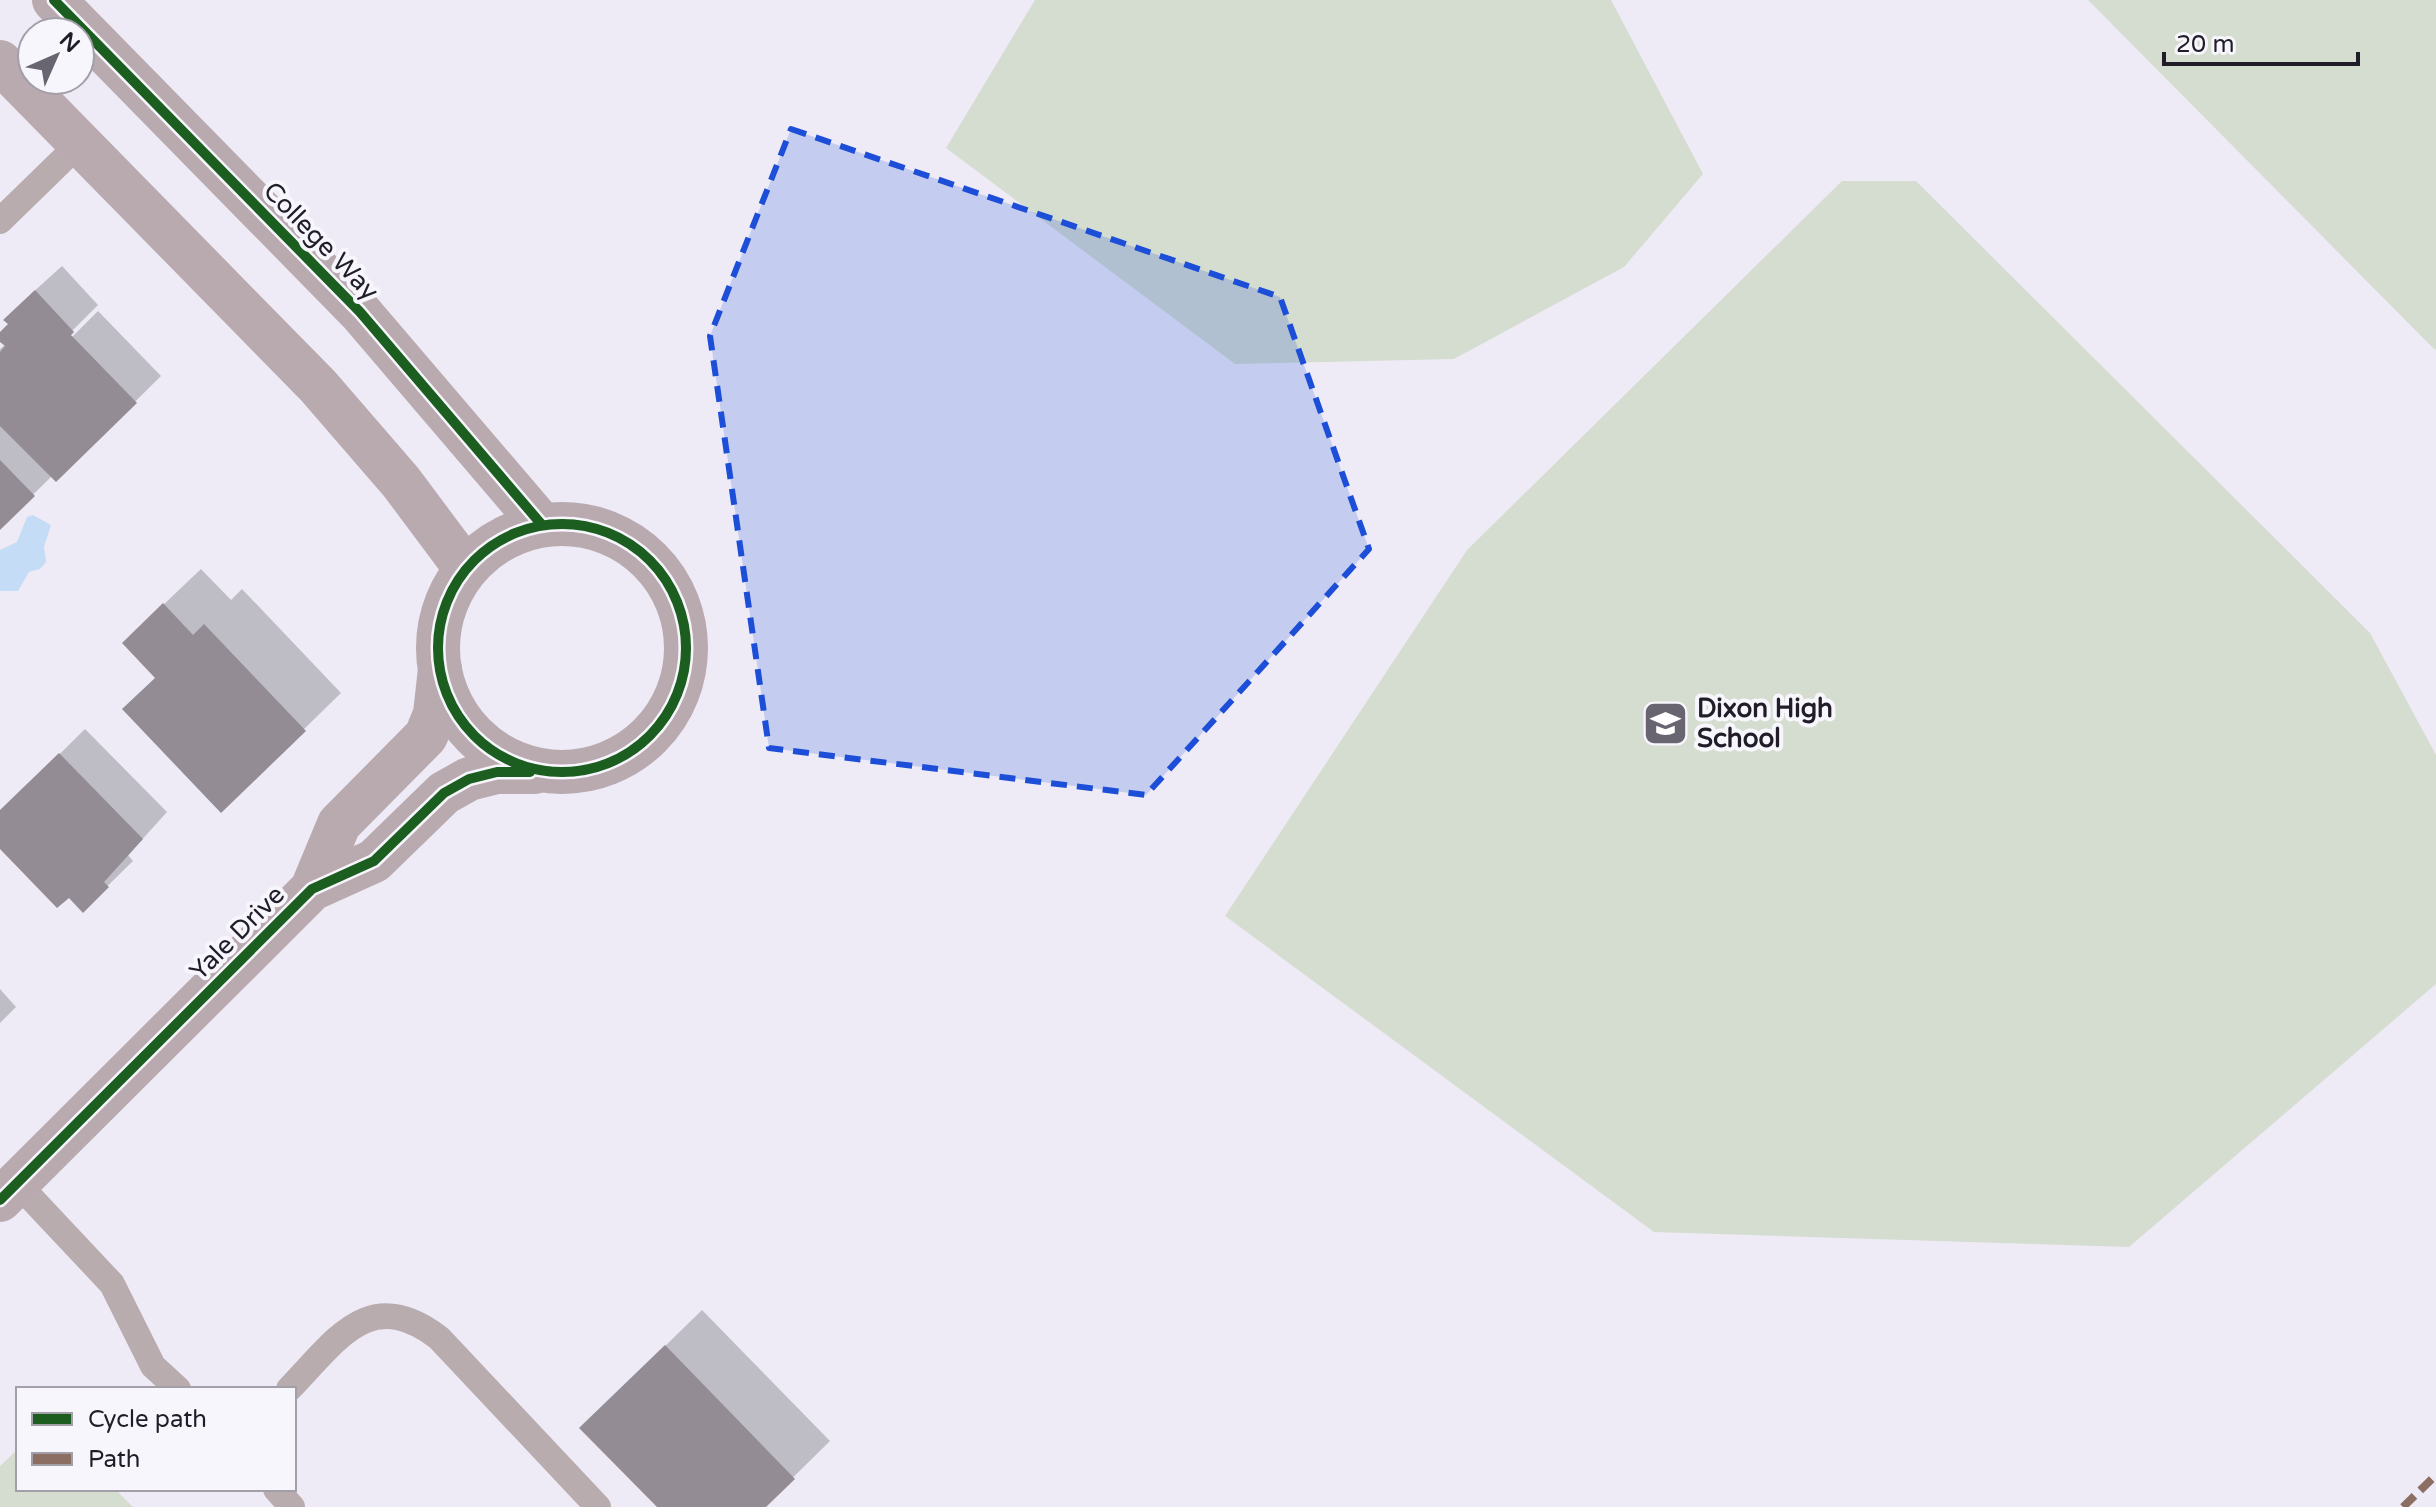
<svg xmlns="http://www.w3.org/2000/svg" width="2436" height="1507" font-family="'Varela Round',sans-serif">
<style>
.green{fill:#d5ddd0}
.water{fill:#c5dcf6}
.shadow{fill:#0003}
.building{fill:#938c94}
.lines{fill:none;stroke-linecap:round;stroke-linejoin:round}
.lane{stroke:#b8acaf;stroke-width:26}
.secondary{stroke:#b8aaaf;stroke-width:44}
.quiet{stroke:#8d6e63;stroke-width:8;stroke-dasharray:16 8;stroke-linecap:butt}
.cycleway-casing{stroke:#f8f6fd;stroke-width:15}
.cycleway{stroke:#1b5e20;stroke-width:10}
.marked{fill:#1d4ed8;fill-opacity:0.2;stroke:#1d4ed8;stroke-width:6;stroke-dasharray:16 10;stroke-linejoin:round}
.labels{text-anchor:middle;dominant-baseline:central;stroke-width:8;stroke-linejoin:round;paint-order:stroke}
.street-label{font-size:26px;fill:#201d29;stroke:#f8f6fd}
.poi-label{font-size:26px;font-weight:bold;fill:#201d29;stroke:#f8f6fd;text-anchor:start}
</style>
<rect width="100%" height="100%" fill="#eeebf6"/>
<g class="green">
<path d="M1035,0H1611L1703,174L1624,267L1454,359L1235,364L946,148Z"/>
<path d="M2088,0H2436V350L2432,347Z"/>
<path d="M1842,181H1916L2370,633L2436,755V984L2129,1247L1654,1232L1225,916L1467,550Z"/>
<path d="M18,1449V1489H115L133,1507H0V1466Z"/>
</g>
<path class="water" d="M33,515L51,525L44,547L46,562L40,569L29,572L18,591H0V550L17,542L27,517Z"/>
<g class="shadow">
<path d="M62,266L98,305L65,338L68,341L98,311L161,376L56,480L52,476L0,527V349L6,344L0,335L31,294Z"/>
<path d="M201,569L231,600L242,589L341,693L221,810L157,677L161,607Z"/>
<path d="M85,729L167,812L128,855L133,861L83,910L69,895L0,846V813Z"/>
<path d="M0,989L16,1007L0,1023Z"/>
<path d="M702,1310L830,1441L763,1507H660L618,1392Z"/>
</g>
<g class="building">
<path d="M35,290L74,332L71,335L137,403L56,482L0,426V352L5,346L0,342V332L8,324L3,320Z"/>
<path d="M0,460L35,496L0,530Z"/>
<path d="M163,603L193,635L204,624L306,731L221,813L122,709L155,678L122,643Z"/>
<path d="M59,753L143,839L104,882L109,887L83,913L69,898L57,908L0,849V810Z"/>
<path d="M665,1345L795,1479L766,1507H657L579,1428Z"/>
</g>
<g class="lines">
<g class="lane">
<path d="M0,221L80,143"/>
<path d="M17,1183L112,1284L153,1366L178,1389"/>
<path d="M289,1389C336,1341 369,1284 439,1338L598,1507"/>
<path d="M276,1489L292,1507"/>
</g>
<g class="secondary">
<path d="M54,0L360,312L542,525"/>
<path d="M0,62L318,386L401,482L466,569"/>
<circle cx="562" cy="648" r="124"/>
<path d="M312,889L339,824L426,736L435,714L440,669"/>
<path d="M0,1200L312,889L374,861L444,793L469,779L497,772H535"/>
</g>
<path class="quiet" d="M2403,1507L2436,1475"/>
<defs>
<g id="cycleway">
<path d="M54,0L360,312L542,525"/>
<circle cx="562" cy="648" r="124"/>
<path d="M0,1200L312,889L374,861L444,793L469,779L497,772H530"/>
</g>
</defs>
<use href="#cycleway" class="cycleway-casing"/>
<use href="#cycleway" class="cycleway"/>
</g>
<path class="marked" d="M791,129L1280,297L1369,549L1146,795L769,748L710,336Z"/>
<defs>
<symbol id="school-square" viewBox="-11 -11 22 22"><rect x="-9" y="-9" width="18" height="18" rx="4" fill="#686571" stroke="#f8f6fd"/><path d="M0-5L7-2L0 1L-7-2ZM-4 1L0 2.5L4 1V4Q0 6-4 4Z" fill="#fff"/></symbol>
</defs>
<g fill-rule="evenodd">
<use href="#school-square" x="1640" y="698" width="51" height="51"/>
</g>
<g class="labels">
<g class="street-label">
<text transform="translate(321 241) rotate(46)">College Way</text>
<text transform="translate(237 933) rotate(-45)">Yale Drive</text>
</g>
<g class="poi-label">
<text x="1697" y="708">Dixon High<tspan x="1697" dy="30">School</tspan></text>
</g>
</g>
<rect x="16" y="1387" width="280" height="104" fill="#f8f6fd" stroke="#a29fa8" stroke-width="2"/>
<rect x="32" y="1413" width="40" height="12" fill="#1b5e20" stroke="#a29fa8" stroke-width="2"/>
<text x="88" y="1427" font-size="24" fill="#201d29">Cycle path</text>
<rect x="32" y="1453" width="40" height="12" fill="#8d6e63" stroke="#a29fa8" stroke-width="2"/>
<text x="88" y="1467" font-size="24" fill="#201d29">Path</text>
<g transform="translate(56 56) rotate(45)"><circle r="38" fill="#f8f6fd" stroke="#a29fa8" stroke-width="2"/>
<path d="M0-6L14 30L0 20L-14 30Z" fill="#686571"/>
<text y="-12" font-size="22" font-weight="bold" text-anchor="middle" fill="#201d29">N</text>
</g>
<path d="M2164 52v12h194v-12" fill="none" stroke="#201d29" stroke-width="4"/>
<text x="2176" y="52" font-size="24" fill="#201d29" stroke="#f8f6fd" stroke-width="6" paint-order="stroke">20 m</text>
</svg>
